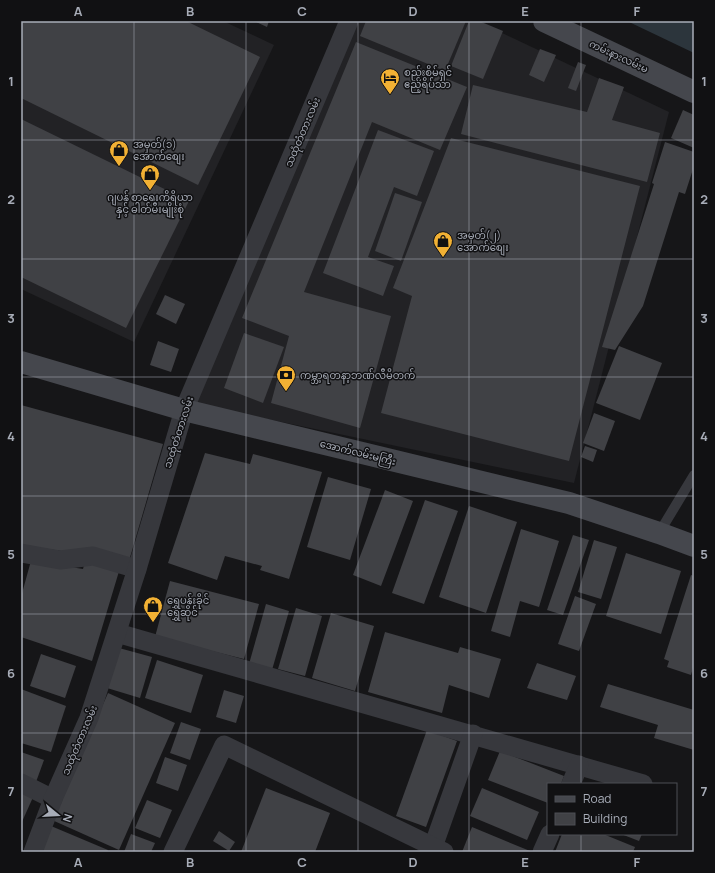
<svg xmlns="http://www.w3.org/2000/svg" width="715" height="873" font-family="Manrope,'Noto Sans Myanmar',sans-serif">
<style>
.built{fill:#222225}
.water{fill:#2c353c}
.building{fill:#404145}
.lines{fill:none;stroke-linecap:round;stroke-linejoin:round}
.lane{stroke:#37383d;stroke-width:10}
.street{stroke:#37383d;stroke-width:19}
.secondary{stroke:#45474d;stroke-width:22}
.grid{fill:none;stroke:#a8adb8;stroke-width:1;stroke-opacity:0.55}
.labels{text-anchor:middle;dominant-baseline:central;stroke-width:3;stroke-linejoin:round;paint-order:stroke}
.street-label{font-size:10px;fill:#a8adb8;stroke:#111113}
.poi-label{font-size:10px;fill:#a8adb8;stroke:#111113;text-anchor:start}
.neatline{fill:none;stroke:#a8adb8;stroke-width:1.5}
.grid-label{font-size:13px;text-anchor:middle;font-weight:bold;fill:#a8adb8}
</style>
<rect width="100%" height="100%" fill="#161618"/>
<g class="built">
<path d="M21,21H223L274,45L134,342L21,289Z"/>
<path d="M350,21H477L669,112L574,483L195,404Z"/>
</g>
<path class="water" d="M627,21H694V53Z"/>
<g class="building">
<path d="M21,21H186L260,57L198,185L21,98Z"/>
<path d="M254,21H269L267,27Z"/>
<path d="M366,21H466L445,71L360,36Z"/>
<path d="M469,21H479L503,31L483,79L451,66Z"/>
<path d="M356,42L467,87L440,150L372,122L304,292L391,316L360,428L271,403L289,336L242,318Z"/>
<path d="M540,49L556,55L544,82L529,75Z"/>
<path d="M578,62L586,65L576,91L568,88Z"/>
<path d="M599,78L624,87L612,120L660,133L647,182L461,134L473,85L587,112Z"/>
<path d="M683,110L694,115V148L671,138Z"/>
<path d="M21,119L189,201L126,328L21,277Z"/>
<path d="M378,130L434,151L417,196L394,187L368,257L394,266L383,296L323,273Z"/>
<path d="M451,138L640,186L569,461L381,413L412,296L393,288Z"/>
<path d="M665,142L694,152V166L685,194L679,192L643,306L615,350L602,347L654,184L652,183Z"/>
<path d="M395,193L422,202L401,261L375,251Z"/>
<path d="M165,295L185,304L176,324L156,314Z"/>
<path d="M244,333L284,347L263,403L224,388Z"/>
<path d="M158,341L179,349L171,372L150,365Z"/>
<path d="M619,346L662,363L640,420L596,403Z"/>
<path d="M21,405L163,444L129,561L21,545Z"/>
<path d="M594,413L615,421L604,451L583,443Z"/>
<path d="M585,446L597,450L593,462L581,457Z"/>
<path d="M205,453L250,464L253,454L322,472L289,579L260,570L262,566L225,556L217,580L168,563Z"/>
<path d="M328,477L371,489L350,560L307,547Z"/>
<path d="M385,490L413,501L381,586L353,575Z"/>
<path d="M425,500L458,511L424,604L392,593Z"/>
<path d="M469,506L517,522L486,613L439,597Z"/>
<path d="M521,529L559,541L539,607L520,601L510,637L491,631Z"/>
<path d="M573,535L589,540L563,615L547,610Z"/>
<path d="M594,540L617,547L601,599L578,592Z"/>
<path d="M626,553L681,571L661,634L606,616Z"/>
<path d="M32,557L58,565L83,569L86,558L120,568L92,661L21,637V597Z"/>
<path d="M691,575L694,576V664L691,675L667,667L669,661L664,659Z"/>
<path d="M170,581L259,604L244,659L155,637Z"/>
<path d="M575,596L596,604L579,651L558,644Z"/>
<path d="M266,604L289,611L272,670L249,664Z"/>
<path d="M296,608L322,616L305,676L278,669Z"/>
<path d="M331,613L374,626L355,691L312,678Z"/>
<path d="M385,632L458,653L460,647L501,659L489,698L449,685L442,713L368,692Z"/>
<path d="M119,648L152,657L140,698L107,688Z"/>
<path d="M41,654L76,666L65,698L30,686Z"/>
<path d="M157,660L203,675L191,713L145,698Z"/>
<path d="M537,663L576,676L567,700L527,688Z"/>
<path d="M608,684L694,710V750L654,738L658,725L600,707Z"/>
<path d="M21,689L66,706L51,752L21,743Z"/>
<path d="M224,690L244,696L236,723L216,717Z"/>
<path d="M108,693L175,723L119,850L52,820Z"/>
<path d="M181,722L201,729L190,760L170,753Z"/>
<path d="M427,730L457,741L426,827L396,816Z"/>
<path d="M500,751L564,776L561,784H548V803L488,780Z"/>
<path d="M21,752L44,760L36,782L21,777Z"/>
<path d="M165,757L187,765L178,791L156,783Z"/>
<path d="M266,788L330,813L315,852H241Z"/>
<path d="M482,788L539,812L527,840L470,816Z"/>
<path d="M21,790L34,795L21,824Z"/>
<path d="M147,800L172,810L160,838L135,828Z"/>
<path d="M51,826L108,850L107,852H40Z"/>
<path d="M472,827L530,851L462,852Z"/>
<path d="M219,831L235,842L229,851L213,841Z"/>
<path d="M131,834L155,843L151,852H124Z"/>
<path d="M562,834H603L635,847L633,852H555Z"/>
<path d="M621,834H642L639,841Z"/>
</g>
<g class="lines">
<path class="lane" d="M659,533L694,475"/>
<g class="street">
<path d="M21,553L60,560L93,556L137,569"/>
<path d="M117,633L643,784"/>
<path d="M21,783L53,799"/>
<path d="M571,784L579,765"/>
<path d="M433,847L473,734"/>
<path d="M33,852L53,799L89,718L137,569L184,410L349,21"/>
<path d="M173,852L224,745L444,852"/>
<path d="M542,852L550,834"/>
</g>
<g class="secondary">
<path d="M544,21L694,92"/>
<path d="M21,362L184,410L569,503L659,533L694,546"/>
</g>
</g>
<path class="grid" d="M134,21V852M246,21V852M358,21V852M469,21V852M581,21V784M21,140H694M21,259H694M21,377H694M21,496H694M21,614H694M21,733H694M581,834V852"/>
<defs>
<symbol id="hotel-pin" viewBox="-11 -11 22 30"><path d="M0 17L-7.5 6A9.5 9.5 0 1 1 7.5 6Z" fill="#f2b134" stroke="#111113"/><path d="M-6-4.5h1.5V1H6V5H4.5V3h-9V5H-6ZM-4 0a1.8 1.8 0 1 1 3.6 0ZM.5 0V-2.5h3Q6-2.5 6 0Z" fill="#111"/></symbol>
<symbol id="shop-pin" viewBox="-11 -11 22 30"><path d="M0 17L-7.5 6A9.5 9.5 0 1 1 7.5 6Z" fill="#f2b134" stroke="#111113"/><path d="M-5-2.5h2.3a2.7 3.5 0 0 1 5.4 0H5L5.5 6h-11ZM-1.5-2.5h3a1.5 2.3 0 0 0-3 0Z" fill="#111"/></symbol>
<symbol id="bank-pin" viewBox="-11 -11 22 30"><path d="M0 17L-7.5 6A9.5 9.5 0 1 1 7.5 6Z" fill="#f2b134" stroke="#111113"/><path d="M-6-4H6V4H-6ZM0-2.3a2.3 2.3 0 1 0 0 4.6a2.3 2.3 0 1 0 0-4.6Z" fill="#111"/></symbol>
</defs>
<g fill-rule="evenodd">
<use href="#hotel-pin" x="379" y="67" width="22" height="30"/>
<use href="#shop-pin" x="108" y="139" width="22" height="30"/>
<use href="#shop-pin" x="139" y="163" width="22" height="30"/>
<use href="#shop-pin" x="432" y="230" width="22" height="30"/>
<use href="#bank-pin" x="275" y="364" width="22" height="30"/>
<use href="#shop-pin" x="142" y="595" width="22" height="30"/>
</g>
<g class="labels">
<g class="street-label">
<text transform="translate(619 56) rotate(25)">ကမ်းနားလမ်းမ</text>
<text transform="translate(302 132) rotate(-67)">သထုံတံတားလမ်း</text>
<text transform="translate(178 432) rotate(-72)">သထုံတံတားလမ်း</text>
<text transform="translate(358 452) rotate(14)">အောက်လမ်းမကြီး</text>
<text transform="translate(79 740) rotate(-67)">သထုံတံတားလမ်း</text>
</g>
<g class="poi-label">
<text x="404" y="72">စည်းစိမ်ရှင်<tspan x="404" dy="12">ဧည့်ရိပ်သာ</tspan></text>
<text x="133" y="144">အမှတ်(၁)<tspan x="133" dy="12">အောက်စျေး</tspan></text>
<text x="150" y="197" text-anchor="middle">ဂျပန် စာရေးကိရိယာ<tspan x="150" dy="12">နှင့် ဓါတ်မီးမျိုးစုံ</tspan></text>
<text x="457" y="235">အမှတ်(၂)<tspan x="457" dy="12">အောက်စျေး</tspan></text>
<text x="300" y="375">ကမ္ဘာ့ရတနာ့ဘဏ်လီမိတက်</text>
<text x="167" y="600">ရွှေပန်းခိုင်<tspan x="167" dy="12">ရွှေဆိုင်</tspan></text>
</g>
</g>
<rect width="715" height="873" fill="none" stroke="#111113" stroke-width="44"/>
<rect x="547" y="783" width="130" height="52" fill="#111113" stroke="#4d4f55"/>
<rect x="555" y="796" width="20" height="6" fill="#45474d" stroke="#4d4f55"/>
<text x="583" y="803" font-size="12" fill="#a8adb8">Road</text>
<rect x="555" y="813" width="20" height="12" fill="#404145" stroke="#4d4f55"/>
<text x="583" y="823" font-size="12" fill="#a8adb8">Building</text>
<g transform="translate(58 815) rotate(108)" stroke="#111113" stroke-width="3" paint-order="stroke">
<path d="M0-3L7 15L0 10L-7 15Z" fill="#a8adb8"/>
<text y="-6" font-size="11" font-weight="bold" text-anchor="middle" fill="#a8adb8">N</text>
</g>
<rect x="22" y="22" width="671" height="829" class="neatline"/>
<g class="grid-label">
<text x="78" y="16">A</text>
<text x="190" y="16">B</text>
<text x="302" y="16">C</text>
<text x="413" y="16">D</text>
<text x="525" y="16">E</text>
<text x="637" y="16">F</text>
<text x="11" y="86">1</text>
<text x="704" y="86">1</text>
<text x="11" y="204">2</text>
<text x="704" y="204">2</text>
<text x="11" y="323">3</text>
<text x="704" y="323">3</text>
<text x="11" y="441">4</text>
<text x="704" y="441">4</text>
<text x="11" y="559">5</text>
<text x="704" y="559">5</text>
<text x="11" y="678">6</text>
<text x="704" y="678">6</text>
<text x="11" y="796">7</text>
<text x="704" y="796">7</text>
<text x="78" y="867">A</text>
<text x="190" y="867">B</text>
<text x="302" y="867">C</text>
<text x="413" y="867">D</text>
<text x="525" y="867">E</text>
<text x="637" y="867">F</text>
</g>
</svg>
